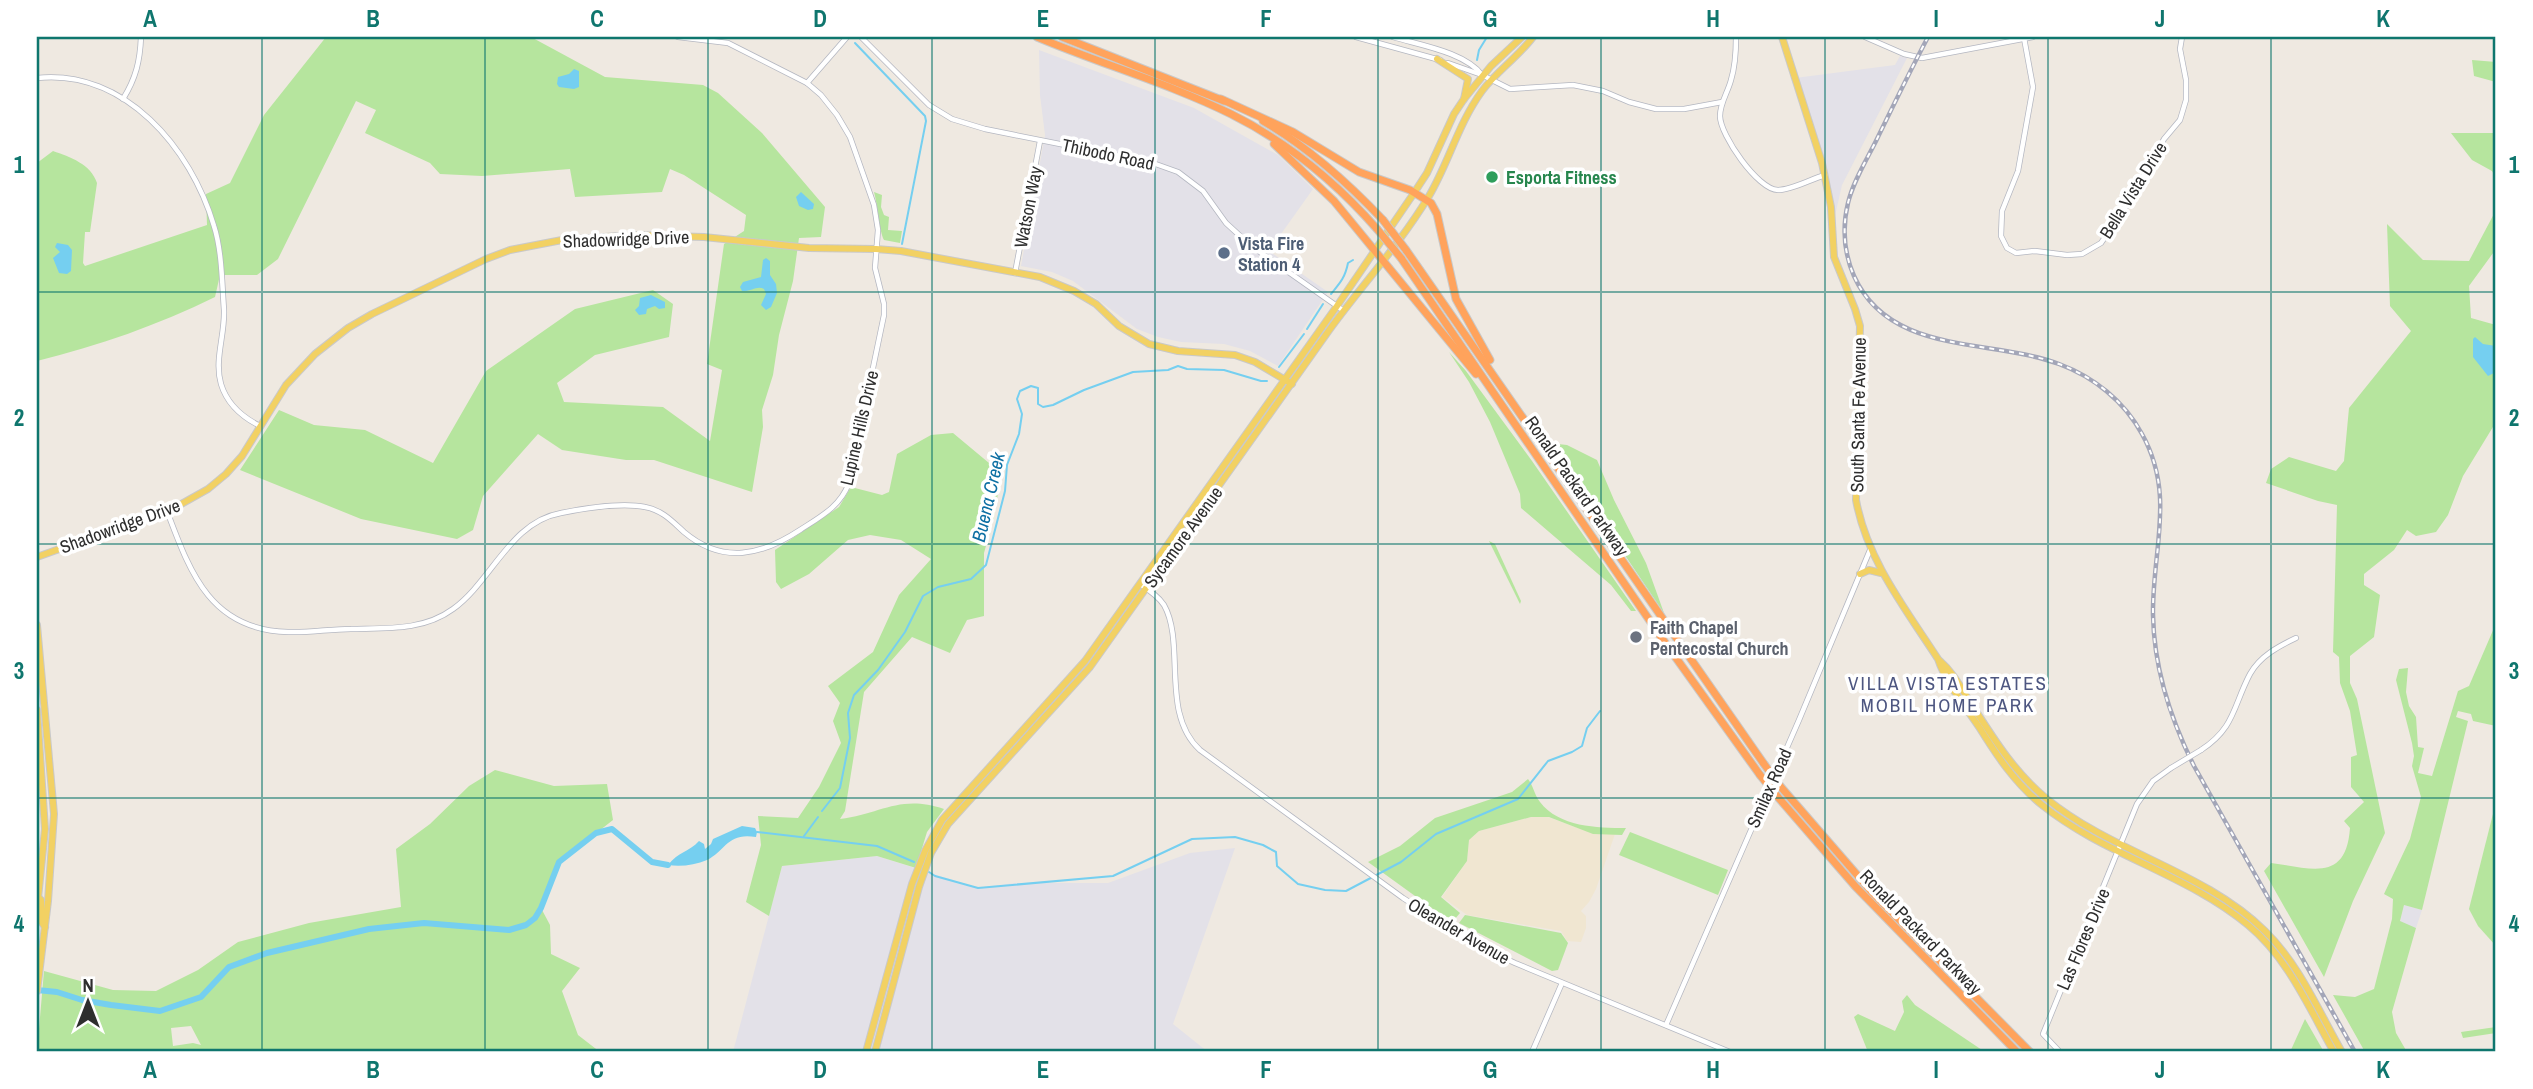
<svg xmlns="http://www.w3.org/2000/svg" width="2533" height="1089" font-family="'Archivo Narrow',sans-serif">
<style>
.industrial{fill:#e3e1e8}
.education{fill:#f0e6d1}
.green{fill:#b6e59e;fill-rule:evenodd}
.water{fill:#75cff0}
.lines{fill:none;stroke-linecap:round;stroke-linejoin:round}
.stream{stroke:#75cff0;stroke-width:2}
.river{stroke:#75cff0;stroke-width:6}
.minor-casing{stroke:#b4b7c1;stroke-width:6}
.major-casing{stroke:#c9c9c9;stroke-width:8}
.highway-casing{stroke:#c9c9c9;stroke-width:9}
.minor{stroke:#fff;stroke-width:4.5}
.major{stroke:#f2d163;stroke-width:6}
.highway{stroke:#ffa35c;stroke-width:7}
.rail-casing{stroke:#a3a6b8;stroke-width:4.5}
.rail{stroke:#fff;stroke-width:2;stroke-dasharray:5;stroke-linecap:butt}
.minor-bridge-casing{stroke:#b4b7c1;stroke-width:6;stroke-linecap:butt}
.highway-bridge-casing{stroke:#c9c9c9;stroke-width:9;stroke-linecap:butt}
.minor-bridge{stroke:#fff;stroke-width:4.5}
.highway-bridge{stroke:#ffa35c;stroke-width:7}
.grid{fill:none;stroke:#0f766e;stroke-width:2;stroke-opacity:0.55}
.leisure-dot{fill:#2e9e5b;stroke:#fff;stroke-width:2.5}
.service-dot{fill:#5c6f8a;stroke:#fff;stroke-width:2.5}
.worship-dot{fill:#6b7280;stroke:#fff;stroke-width:2.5}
.labels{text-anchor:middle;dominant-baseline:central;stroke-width:7;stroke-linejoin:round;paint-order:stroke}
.street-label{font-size:18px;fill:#2e2e2e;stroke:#fff}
.leisure-label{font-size:18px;font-weight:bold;fill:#27864d;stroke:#fff;text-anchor:start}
.service-label{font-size:18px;font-weight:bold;fill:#4e5e75;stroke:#fff;text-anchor:start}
.worship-label{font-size:18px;font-weight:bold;fill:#5b616d;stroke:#fff;text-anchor:start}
.water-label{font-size:19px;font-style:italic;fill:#0d6fa3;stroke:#fff}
.neighbourhood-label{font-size:19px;letter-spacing:2px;fill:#4d5680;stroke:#fff}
.neatline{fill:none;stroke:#0f766e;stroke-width:2.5}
.grid-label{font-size:23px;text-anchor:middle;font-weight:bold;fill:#0f766e}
</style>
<rect width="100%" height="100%" fill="#efe9e1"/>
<g class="industrial">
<path d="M1039,50L1194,108L1278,155L1313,189L1269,251L1328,292L1278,366L1250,351L1224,344L1181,342L1158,337L1137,329L1073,281L1052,272L1021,266L1045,135L1040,95Z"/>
<path d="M1900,56L1907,58L1842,185L1834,220L1828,175L1795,78L1895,65Z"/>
<path d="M1235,848L1173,1024L1208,1052H733L782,866L877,856L978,888L1014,883H1108L1190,853Z"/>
<path d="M2404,905L2422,910L2416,928L2400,922Z"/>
</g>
<path class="education" d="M1531,817H1548L1578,828L1615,834L1596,889L1589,902L1581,911L1586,916V928L1581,942L1567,941L1561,931L1467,915L1442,897L1467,861L1469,840L1479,831Z"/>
<g class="green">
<path d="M326,37H531L605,77L703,85L718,93L762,133L825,207L821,237L799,238L793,281L779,335L773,375L762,410L763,427L752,492L654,460H626L562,450L538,434L483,496L473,530L457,539L361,519L240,470L279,410L314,425L365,430L433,463L486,371L575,309L653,290L673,304L669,337L595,355L557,383L564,402L663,407L710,441L722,370L707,364L724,244L744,231L746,215L684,175L670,169L662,192L575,197L570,169L482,176L440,174L430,163L365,133L376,110L356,101L278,259L257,275H220L215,297C158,325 98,346 37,361V163L53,151C70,157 91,164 97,183L90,232H85L83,263L85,266L207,225L206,194L230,183L264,115Z"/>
<path d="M2472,60L2496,62V82L2474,76Z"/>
<path d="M2451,133H2496V178L2492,171L2472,160Z"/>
<path d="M874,192L882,195L881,207L884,215L889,217L888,230L902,231L900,243L884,240C879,230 878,206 874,192Z"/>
<path d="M2496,210V249L2469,286L2471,318L2496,325V422L2463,476L2448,515L2436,532L2416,536L2407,530L2394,550L2364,574V585L2380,595L2374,637L2350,656V683L2357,699L2385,833L2353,901L2324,977L2264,871L2271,863C2311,868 2346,883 2350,828L2344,821L2364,802L2351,787V757L2357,755L2350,711L2340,683L2339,657L2333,652L2337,505L2318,501L2266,483L2271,469L2289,457L2336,471L2344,461L2349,408L2411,331L2390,306L2387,224L2423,260L2469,261Z"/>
<path d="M1449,352L1466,371L1532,461L1636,611H1631L1611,585L1521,508L1520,494L1490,422L1469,382Z"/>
<path d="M953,433L995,468L1000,481L994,517L984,553V616L967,620L950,653L912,637L864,692L845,811L840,819C881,814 900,794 944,809L927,832L916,868L877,856L782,866L769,916L746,902L761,845L758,816L798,818L819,787L841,743L833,721L840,703L828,686L873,652L899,595L931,559L901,540L870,535L848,540L809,574L781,589L776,582L775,550L839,507L851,487L882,495L889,492L897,454L931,435Z"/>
<path d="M1549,443L1567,445L1597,460L1614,500L1646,563L1664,613Z"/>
<path d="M1489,541L1495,544L1521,601L1520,604Z"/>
<path d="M2494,628L2496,630V726L2473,721L2471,714L2458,711L2456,717L2468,721L2422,910L2404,905L2400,921L2416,928L2392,1012L2396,1033L2407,1052H2365L2333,995L2355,997L2374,989L2392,919L2393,899L2384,894L2410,839L2421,797L2412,766L2414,756L2412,743L2396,680L2399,669L2408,668L2406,692L2409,706L2416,717L2418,747L2424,748L2418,773L2432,776L2458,691L2469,686Z"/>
<path d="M495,770L554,786L607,784L613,820L559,862L541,908L550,925L551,954L580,968L562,991L578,1035L600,1052H37L44,971L113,990L156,991L198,970L238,942L309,923L401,907L396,849L430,824L469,786ZM191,1026L201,1045L193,1043L173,1046L171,1028Z"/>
<path d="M1528,779C1533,785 1534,794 1540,802C1559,827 1597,828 1626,828L1622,835L1593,834L1549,817H1531L1479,831L1469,840L1467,861L1441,897L1460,913L1454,920L1440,914L1368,862L1400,846L1435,818L1512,792Z"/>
<path d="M2496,802V946L2478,926L2469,909Z"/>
<path d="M1630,832L1728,870L1718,895L1619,855Z"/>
<path d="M1465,915L1561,933L1568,943L1558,970L1552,971L1459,923Z"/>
<path d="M1907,995L1915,1005L1985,1052H1868L1854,1017L1858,1014L1895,1031L1904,1012L1902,1001Z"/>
<path d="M2305,1019L2324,1052H2290Z"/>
<path d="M2496,1027V1033L2463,1038L2461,1032Z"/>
</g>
<g class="water">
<path d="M574,69L579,71V87L574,89L559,87L557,84L558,77L569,74Z"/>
<path d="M801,192L814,204L813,209L808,210L799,206L796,197Z"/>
<path d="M57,243L68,245L72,250L71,271L67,274L59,273L53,258L60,252L55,247Z"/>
<path d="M766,258L770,261V275L776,284L777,293L771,307L766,310L761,305L766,294L764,289C757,285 751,292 742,291L740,287L743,282L761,277L763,260Z"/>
<path d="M651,295L665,302V308L659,309L655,306L647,309L646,314L639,315L635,310L639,306L640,298Z"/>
<path d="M2475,337L2483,344L2496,346V372L2488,376L2473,357V339Z"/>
<path d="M742,826L755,828L757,832L756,837C728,832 726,850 707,860C695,865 681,867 668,865C678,852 689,852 699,841L704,844L705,849L711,844L713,839Z"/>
</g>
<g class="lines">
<g class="stream">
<path d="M855,43L925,116L926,121L902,244"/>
<path d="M1477,60L1479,50L1487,37"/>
<path d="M1331,294C1340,283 1345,278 1348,263L1353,260"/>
<path d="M1307,329L1323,304"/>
<path d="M1279,367L1304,334"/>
<path d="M822,811L840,788L850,738L848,713L854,695L878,670L905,632L923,596L938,587L971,579L986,565L1005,491L1007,465L1019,434L1022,414L1017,399L1020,391L1031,386L1038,388V404L1043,407L1053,405L1084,390L1133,372L1168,370L1178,366L1187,369L1224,370L1261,381H1267"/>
<path d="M757,832L877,846L914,862"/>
<path d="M804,836L818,817"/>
<path d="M929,872L935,876L978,888L1113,876L1192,839L1235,837L1263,845L1276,852L1277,866L1298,884L1325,890L1346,891L1401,862L1436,834L1518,799L1548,761L1572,752L1582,746L1587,728L1600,711"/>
</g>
<path class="river" d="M37,990L57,992L82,1000L111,1005L160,1011L201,997L229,967L267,953L369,929L424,923L509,930L526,925L535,918L541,908L559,862L596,833L612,829L652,862L668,865"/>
<defs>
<g id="minor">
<path d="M861,37L929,105L952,119L985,129L1150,162L1178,172L1203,191L1226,223L1250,245L1344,311"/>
<path d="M1356,37L1440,60"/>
<path d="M1393,37C1419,45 1465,52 1482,75"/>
<path d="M1736,37C1736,50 1735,67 1731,80C1728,92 1720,103 1720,116C1720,135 1758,190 1778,190C1792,190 1811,179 1825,175"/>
<path d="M1865,37L1904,54L1922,58L2033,37"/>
<path d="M2024,38L2033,87L2018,171L2002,211L2001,236L2007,248L2016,253L2035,251L2067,255L2082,254L2101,243L2132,198L2164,139L2180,120L2186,100V80L2180,49L2182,37"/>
<path d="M1448,63L1482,75L1510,89L1573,85L1603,91L1629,102L1656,109H1684L1722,102"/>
<path d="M37,78C125,69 191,148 214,226C222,251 222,284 224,310C225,335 214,360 221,384C227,404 242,417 260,426"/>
<path d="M807,83L847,37"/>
<path d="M123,99C136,78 140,61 141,37"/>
<path d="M1015,273L1040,141"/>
<path d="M167,511C190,572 210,630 288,632C309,633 330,629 351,629C386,628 423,631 453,609C492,581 510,522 561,513C586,508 620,502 645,507C662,510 672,521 684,532C723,565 762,555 800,530C820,517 840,507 849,483L884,315V304L875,268L878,230L874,205L850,137L837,115L821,95L807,83L728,43L678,37"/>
<path d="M1140,584C1149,590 1158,596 1164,605C1186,644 1160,714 1200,750L1403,898L1476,945L1515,963L1730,1052"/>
<path d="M2201,750C2235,728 2233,706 2250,674C2260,656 2279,646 2296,638"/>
<path d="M1666,1025L1799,720L1870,550"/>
<path d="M1532,1052L1562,983"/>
<path d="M2060,1052L2043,1034L2137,804L2153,781L2171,768"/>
</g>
<g id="major">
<path d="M1782,37L1822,163L1831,207L1834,257L1855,309L1860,326L1856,500C1867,560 1905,608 1938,659C1946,683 1964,705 1979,727C1997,756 2015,783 2042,805C2104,855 2187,874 2248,925C2288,958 2309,1008 2334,1052"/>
<path d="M1437,59L1468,79L1464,99"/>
<path d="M37,557L176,507L208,489L226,474L242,456L286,385L315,354L348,328L372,314L486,259L510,250L562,240L633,235L704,237L809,248L876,249L901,251L1040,277L1074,291L1096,304L1119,326L1149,344L1178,351L1235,355L1255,362L1292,384"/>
<path d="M1860,574L1869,570L1881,573"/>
<path d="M37,625L54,814L48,901L37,991"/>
<path d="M1940,661C1955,674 1963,692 1974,708C1995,741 2016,774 2047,799C2113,853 2204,871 2265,931C2299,964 2319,1012 2342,1052"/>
<path d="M37,710L45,829L37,908"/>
<path d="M38,897L41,900V921L45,927"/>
<path d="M866,1052L912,884L925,851L942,820L1085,661L1337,306L1414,193L1427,173L1454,114L1464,99L1491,66L1522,37"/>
<path d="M875,1052L919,887L931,853L948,824L1090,667L1330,329C1363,284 1400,244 1429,196C1449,162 1458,124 1482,91C1496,72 1518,57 1533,37"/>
</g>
<g id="highway">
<path d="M1037,37C1101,64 1168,83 1231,114C1287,142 1336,182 1377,229"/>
<path d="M1062,37L1224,101"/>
<path d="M1221,99L1293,132L1359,172L1410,190L1431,203L1437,214L1456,299L1490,360"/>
<path d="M1263,121C1308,147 1347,182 1383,220"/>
<path d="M1274,144L1334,201L1476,374"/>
<path d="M1406,250L1764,764"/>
<path d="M1401,258L1661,637L1760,775"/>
<path d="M1780,786L1871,891L2030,1052"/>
<path d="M1777,796L1855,886L2017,1052"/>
</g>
</defs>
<use href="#minor" class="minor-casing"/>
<use href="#major" class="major-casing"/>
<use href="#highway" class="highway-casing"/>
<use href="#minor" class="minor"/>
<use href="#major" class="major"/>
<use href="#highway" class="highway"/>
<defs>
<path id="rail" d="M1928,37C1910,71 1893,106 1876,141C1866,161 1853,182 1848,203C1842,228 1844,253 1854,276C1890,356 1990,338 2059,364C2094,377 2124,401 2142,434C2176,495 2152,550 2153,615C2154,669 2170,718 2194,766L2355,1052"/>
</defs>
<use href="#rail" class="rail-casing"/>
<use href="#rail" class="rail"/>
<defs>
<path id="minor-bridge" d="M2171,768L2201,750"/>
<g id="highway-bridge">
<path d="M1383,220L1406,250"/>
<path d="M1377,229L1401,258"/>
<path d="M1764,764L1780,786"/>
<path d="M1760,775L1777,796"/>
</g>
</defs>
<use href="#minor-bridge" class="minor-bridge-casing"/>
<use href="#highway-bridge" class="highway-bridge-casing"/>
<use href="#minor-bridge" class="minor-bridge"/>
<use href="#highway-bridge" class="highway-bridge"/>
</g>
<path class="grid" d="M262,37V1052M485,37V1052M708,37V1052M932,37V1052M1155,37V1052M1378,37V1052M1601,37V1052M1825,37V1052M2048,37V1052M2271,37V1052M37,292H2496M37,544H2496M37,798H2496"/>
<circle class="leisure-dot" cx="1492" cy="177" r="7"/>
<circle class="service-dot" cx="1224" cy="253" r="7"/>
<circle class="worship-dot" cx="1636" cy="637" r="7"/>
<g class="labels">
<g class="street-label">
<text transform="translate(1108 154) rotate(12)">Thibodo Road</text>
<text transform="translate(2133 190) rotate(-58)">Bella Vista Drive</text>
<text transform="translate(1028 207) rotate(-79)">Watson Way</text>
<text transform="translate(626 239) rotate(-2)">Shadowridge Drive</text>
<text transform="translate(1858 415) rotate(-89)">South Santa Fe Avenue</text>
<text transform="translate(859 428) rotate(-77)">Lupine Hills Drive</text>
<text transform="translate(1577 486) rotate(55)">Ronald Packard Parkway</text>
<text transform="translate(120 526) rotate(-20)">Shadowridge Drive</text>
<text transform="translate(1183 537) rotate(-54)">Sycamore Avenue</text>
<text transform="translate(1769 788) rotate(-66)">Smilax Road</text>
<text transform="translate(1459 931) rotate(30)">Oleander Avenue</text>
<text transform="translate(1921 932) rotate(46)">Ronald Packard Parkway</text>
<text transform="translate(2083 939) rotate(-67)">Las Flores Drive</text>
</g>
<g class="leisure-label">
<text x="1506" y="177">Esporta Fitness</text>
</g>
<g class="service-label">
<text x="1238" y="243">Vista Fire<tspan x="1238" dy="21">Station 4</tspan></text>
</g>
<g class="worship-label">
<text x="1650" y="627">Faith Chapel<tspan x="1650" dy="21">Pentecostal Church</tspan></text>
</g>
<g class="water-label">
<text transform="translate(988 497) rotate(-77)">Buena Creek</text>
</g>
<g class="neighbourhood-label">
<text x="1948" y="683">VILLA VISTA ESTATES<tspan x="1948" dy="22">MOBIL HOME PARK</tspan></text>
</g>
</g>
<rect width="2533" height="1089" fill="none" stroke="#ffffff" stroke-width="77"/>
<g transform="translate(88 1002)" stroke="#ffffff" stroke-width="5" paint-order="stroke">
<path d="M0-5L12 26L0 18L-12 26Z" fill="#2e2e2e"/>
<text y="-10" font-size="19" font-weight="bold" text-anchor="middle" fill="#2e2e2e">N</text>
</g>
<rect x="38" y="38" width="2456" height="1012" class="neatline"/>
<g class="grid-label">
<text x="150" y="27">A</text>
<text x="373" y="27">B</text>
<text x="597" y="27">C</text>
<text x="820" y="27">D</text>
<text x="1043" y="27">E</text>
<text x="1266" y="27">F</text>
<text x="1490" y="27">G</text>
<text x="1713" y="27">H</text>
<text x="1936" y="27">I</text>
<text x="2160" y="27">J</text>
<text x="2383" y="27">K</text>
<text x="19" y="173">1</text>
<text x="2514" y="173">1</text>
<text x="19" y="426">2</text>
<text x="2514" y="426">2</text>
<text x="19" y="679">3</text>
<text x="2514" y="679">3</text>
<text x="19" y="932">4</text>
<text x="2514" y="932">4</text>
<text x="150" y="1078">A</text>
<text x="373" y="1078">B</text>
<text x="597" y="1078">C</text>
<text x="820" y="1078">D</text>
<text x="1043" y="1078">E</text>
<text x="1266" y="1078">F</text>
<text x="1490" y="1078">G</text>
<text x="1713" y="1078">H</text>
<text x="1936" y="1078">I</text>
<text x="2160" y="1078">J</text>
<text x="2383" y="1078">K</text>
</g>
</svg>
